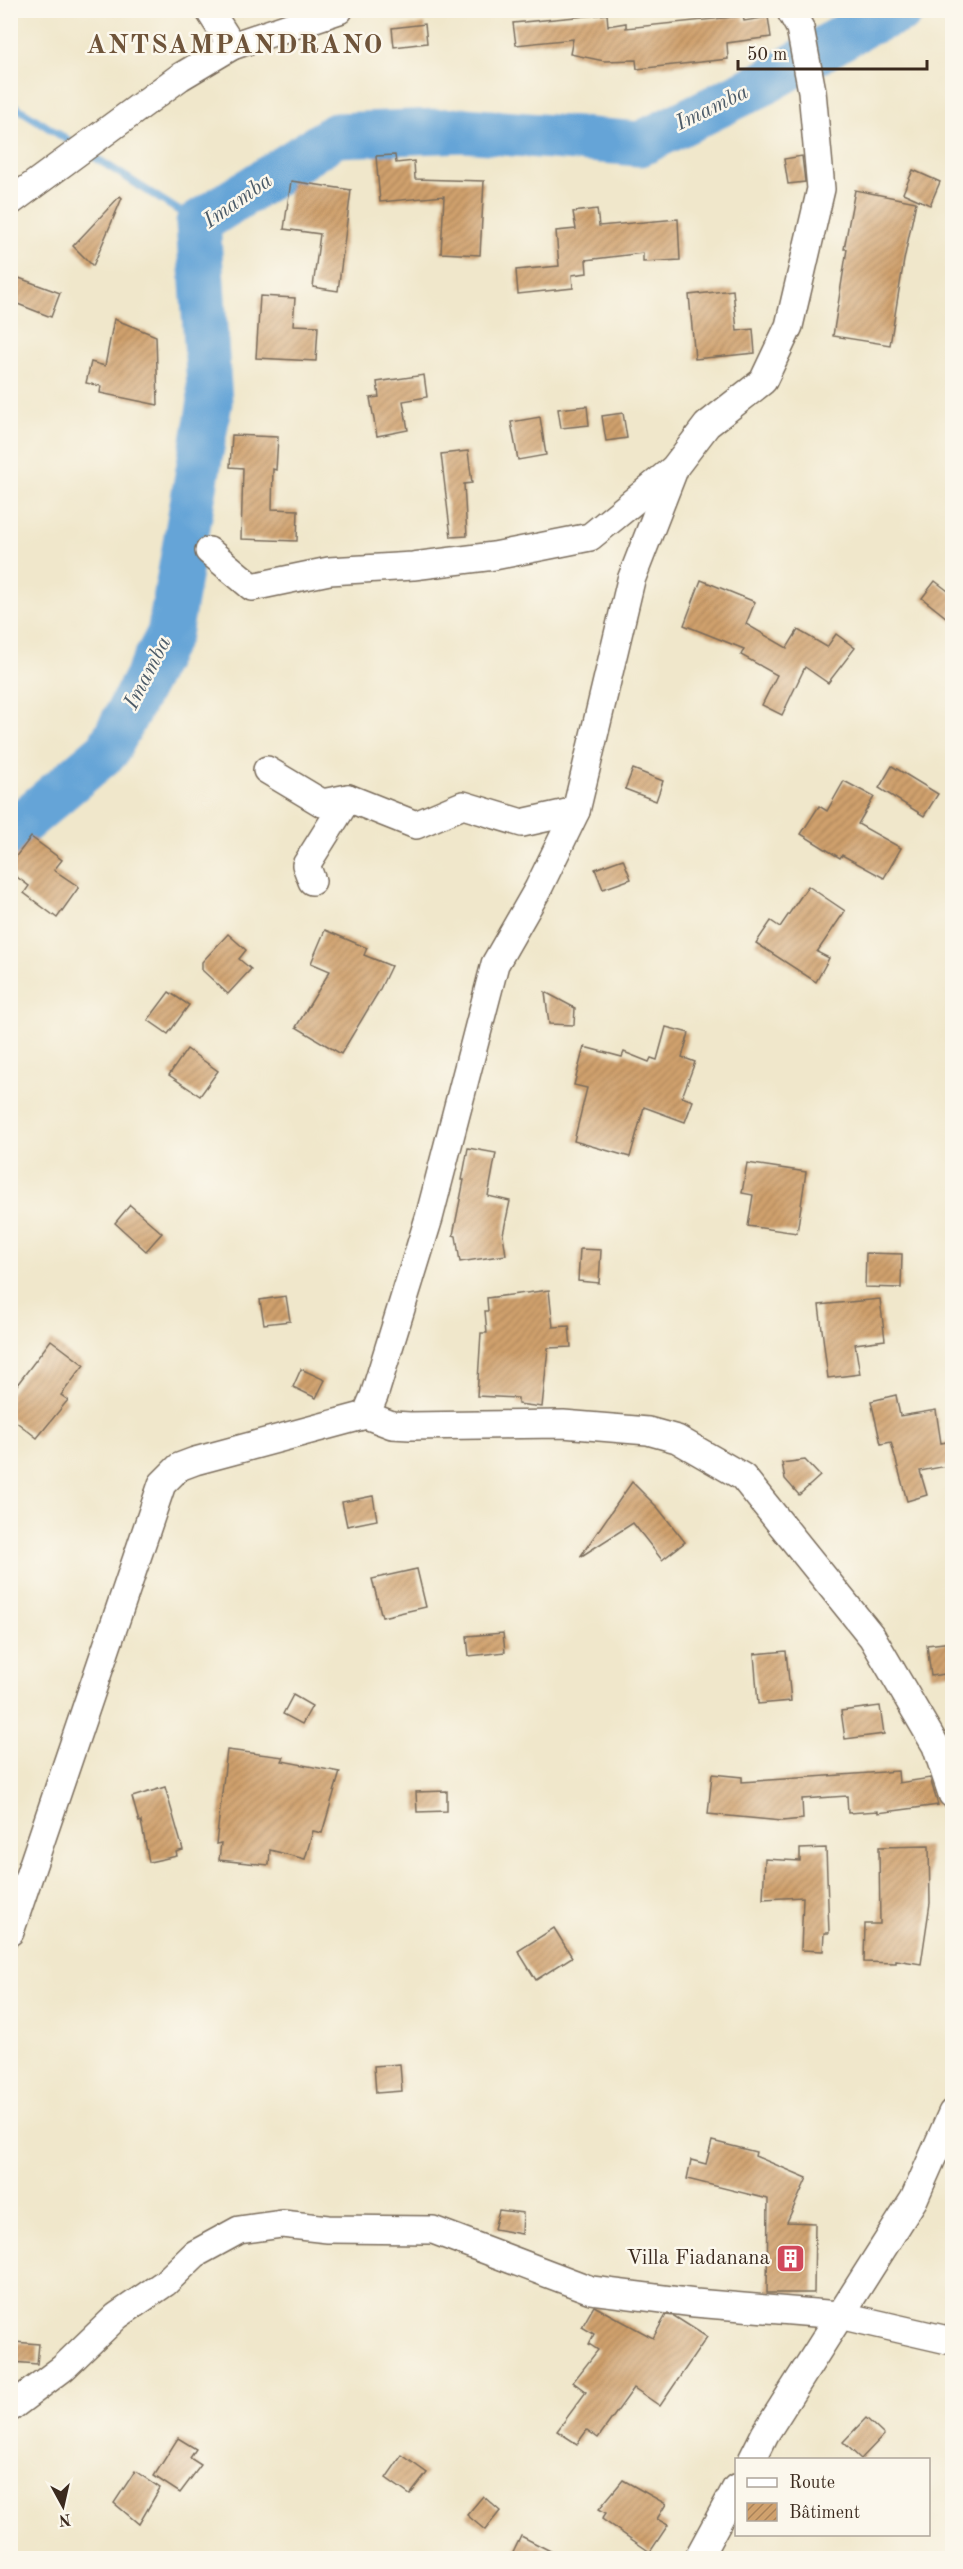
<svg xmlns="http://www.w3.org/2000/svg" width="963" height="2569" font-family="'Old Standard TT',serif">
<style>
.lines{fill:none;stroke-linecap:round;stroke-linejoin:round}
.stream{stroke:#65a4d7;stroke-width:8}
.river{stroke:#65a4d7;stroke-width:45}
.building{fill:url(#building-hatch)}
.minor-casing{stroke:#7a6c5b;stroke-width:30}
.minor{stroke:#fff;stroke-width:27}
.labels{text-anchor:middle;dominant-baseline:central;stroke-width:5;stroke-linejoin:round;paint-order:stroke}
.poi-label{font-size:21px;fill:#3b2a1e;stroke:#fbf7ec;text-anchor:end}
.water-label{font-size:22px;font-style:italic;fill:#4c5b68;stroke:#fbf7ec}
.district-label{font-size:27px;font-weight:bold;letter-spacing:1.5px;fill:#6f543a;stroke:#fbf7ec}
</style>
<defs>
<pattern id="building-hatch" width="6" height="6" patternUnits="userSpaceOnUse" patternTransform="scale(1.5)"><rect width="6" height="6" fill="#d0a16d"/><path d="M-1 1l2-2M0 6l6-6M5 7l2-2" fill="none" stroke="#aa8359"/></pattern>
</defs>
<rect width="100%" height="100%" fill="#fbf7ec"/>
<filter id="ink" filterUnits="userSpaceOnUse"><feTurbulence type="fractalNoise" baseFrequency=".0167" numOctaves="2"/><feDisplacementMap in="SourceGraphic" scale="12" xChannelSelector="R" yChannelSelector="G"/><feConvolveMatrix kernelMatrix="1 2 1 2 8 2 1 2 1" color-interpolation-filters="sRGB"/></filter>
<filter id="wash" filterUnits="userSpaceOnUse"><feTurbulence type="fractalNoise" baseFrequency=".008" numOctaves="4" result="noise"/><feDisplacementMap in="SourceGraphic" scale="24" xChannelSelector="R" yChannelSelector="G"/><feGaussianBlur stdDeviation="1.35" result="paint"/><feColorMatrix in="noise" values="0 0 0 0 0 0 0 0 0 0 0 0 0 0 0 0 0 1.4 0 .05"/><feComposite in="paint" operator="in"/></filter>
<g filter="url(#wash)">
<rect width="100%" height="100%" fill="#f0e7cb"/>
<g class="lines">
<g class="stream">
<path d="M10,103L77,146"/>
<path d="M88,153L198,223"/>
</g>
<path class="river" d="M10,833L108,750L169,634L210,402L198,223L336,135L465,130L640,144L764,83L864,25L902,10"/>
</g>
<g id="blocks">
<g class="building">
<path d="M607,14L608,26L626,23V28L743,16L744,21L768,17L771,37L727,43L728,59L637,69L636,60L604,61L570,54L573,39L516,45L513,23Z"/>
<path d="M425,24L427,43L394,47L392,28Z"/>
<path d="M395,155L396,163L414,161L415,179L484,181L480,255L441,253L444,196L380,202L376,156Z"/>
<path d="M802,156L805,182L788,184L784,159Z"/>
<path d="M913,170L940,182L930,205L903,193Z"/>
<path d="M291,181L351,190L338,291L313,287L320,234L284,229Z"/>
<path d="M855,190L916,202L904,260L890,345L833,336L847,249H844Z"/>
<path d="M120,196L122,198L93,266L73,246Z"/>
<path d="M597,209L599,226L678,219L680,260L643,262V253L586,260L587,273L572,275L573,288L518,294L516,270L559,266L556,231L576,229L573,212Z"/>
<path d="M19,278L60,293L51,317L10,301Z"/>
<path d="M733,290L737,331L753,329L755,353L695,359L689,295Z"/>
<path d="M260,296L295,298L293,325L318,326L316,361L256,358Z"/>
<path d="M114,319L156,336L158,405L100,393L101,386L86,383L91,362L105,366Z"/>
<path d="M424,375L427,397L403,401L408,430L377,436L370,398L379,397L377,382Z"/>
<path d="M587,406L589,425L561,428L558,409Z"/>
<path d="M623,413L627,438L606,441L602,416Z"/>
<path d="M540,417L546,455L518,460L511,422Z"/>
<path d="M232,435L278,437L276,470L273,469L272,509L298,510L297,541L241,539L243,468L230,467Z"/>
<path d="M468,451L472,483L464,484L467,536L451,537L441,454Z"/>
<path d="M701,580L755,602L746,624L787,648L798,630L827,647L836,634L855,648L828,683L805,667L782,715L762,705L777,675L741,655L744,649L684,625Z"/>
<path d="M935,581L952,594V622L922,598Z"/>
<path d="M892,766L938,794L924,816L879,788Z"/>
<path d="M633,769L663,781L656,801L625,789Z"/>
<path d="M844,781L874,797L858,824L901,848L884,878L842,855L840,858L801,834L819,806L827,811Z"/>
<path d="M31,837L62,860L54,870L79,887L57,918L24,893L29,886L10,872V864Z"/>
<path d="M623,859L631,879L603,889L595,869Z"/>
<path d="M808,886L845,911L817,952L829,958L816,982L756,943L771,921L780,927Z"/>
<path d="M325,930L367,948L364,955L391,966L379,991L341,1054L296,1027L330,971L311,963Z"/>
<path d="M228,934L246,950L239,959L251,969L228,994L202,970V962Z"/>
<path d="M169,992L189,1005L168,1034L148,1020Z"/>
<path d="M545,992L575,1008L574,1025L549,1024Z"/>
<path d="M666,1027L689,1033L682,1057L695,1062L682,1097L693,1101L685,1122L644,1107L630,1157L574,1141L587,1088L574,1085L584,1047L622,1057L624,1052L649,1062L651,1058L657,1060Z"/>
<path d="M187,1049L218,1071L200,1096L169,1075Z"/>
<path d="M468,1148L496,1153L488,1196L510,1201L503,1234L506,1255L460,1262L456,1236L453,1235L464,1180H462Z"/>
<path d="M747,1163L806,1172L797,1233L748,1226L753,1195L742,1193Z"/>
<path d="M130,1205L162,1233L146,1251L115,1223Z"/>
<path d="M580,1249L601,1250L599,1283L578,1281Z"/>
<path d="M866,1253L902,1254L901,1288L865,1287Z"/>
<path d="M549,1290L553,1327L569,1326L571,1347L548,1348L542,1407L518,1404V1398L477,1396L481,1333H487L485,1311H488L487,1298Z"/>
<path d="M286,1296L290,1321L264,1324L260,1300Z"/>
<path d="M880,1299L885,1340L855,1344L860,1374L828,1378L819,1305Z"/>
<path d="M51,1340L84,1365L61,1395L68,1400L37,1438L10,1417V1394Z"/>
<path d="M301,1369L325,1380L316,1398L293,1387Z"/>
<path d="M896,1395L900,1416L936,1410L941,1443L952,1441V1465L920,1471L927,1495L907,1501L891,1442L881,1444L871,1401Z"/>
<path d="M805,1460L820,1476L799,1495L785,1479L782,1463Z"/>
<path d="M632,1482L658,1508L685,1542L662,1560L633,1523L580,1557Z"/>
<path d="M373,1496L377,1520L347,1526L342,1502Z"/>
<path d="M417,1569L426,1607L382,1617L372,1579Z"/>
<path d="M503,1633L505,1652L469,1656L467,1636Z"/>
<path d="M952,1642V1673L931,1676L927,1645Z"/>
<path d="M786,1651L791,1701L758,1704L754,1654Z"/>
<path d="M293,1695L312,1706L302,1724L283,1714Z"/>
<path d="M880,1706L884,1734L845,1739L841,1711Z"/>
<path d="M227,1750L284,1757L282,1761L340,1772L322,1833L313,1831L305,1859L270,1850L269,1865L219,1860L221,1843L216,1844Z"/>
<path d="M898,1771L899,1783L930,1778L938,1805L878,1813V1811L848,1813L847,1796L802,1799L803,1819L782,1821L708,1814L712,1774L742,1777V1782Z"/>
<path d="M165,1787L183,1850L176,1852L177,1856L149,1862L141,1821L139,1822L132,1797Z"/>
<path d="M447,1791V1811L417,1812L416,1792Z"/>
<path d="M929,1846L930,1903L921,1964L896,1960V1963L864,1962L865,1924H880L879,1847Z"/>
<path d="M826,1848L829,1933H824L823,1951L801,1950L803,1897L763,1899L765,1859L800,1861V1849Z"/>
<path d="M554,1928L572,1957L536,1980L518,1951Z"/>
<path d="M400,2064L402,2091L376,2093L374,2066Z"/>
<path d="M712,2141L756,2152L755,2156L807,2178L787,2222L815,2223L814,2293H767L768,2199L687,2179L691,2160L706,2164Z"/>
<path d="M499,2210L523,2213L522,2234L494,2229Z"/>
<path d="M594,2306L653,2338L666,2315L674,2316L707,2337L660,2406L634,2388L598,2438L587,2430L577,2444L557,2431L586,2392L573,2382L598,2350L589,2344L594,2334L582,2327Z"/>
<path d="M14,2342L39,2344L37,2364L13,2362Z"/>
<path d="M866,2418L884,2435L861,2459L843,2442Z"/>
<path d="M178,2438L196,2449L190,2458L201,2465L180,2493L154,2476Z"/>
<path d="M402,2455L427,2473L410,2495L386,2478Z"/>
<path d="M135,2471L160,2488L139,2524L114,2503Z"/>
<path d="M623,2480L666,2504L657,2519L668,2525L650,2552L602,2519L606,2513L599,2509Z"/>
<path d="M483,2496L500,2511L485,2530L467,2515Z"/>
<path d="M521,2536L566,2559H510Z"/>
</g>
</g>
</g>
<g filter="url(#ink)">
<use href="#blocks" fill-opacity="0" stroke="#7a6c5b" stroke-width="1.5"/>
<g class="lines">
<defs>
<g id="minor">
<path d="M209,10L232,46"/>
<path d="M10,202L180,77L232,46L339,10"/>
<path d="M209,551L252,587L329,571L413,566L494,556L590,537L672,470"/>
<path d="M267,770L322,803L348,798"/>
<path d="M312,881L306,865L348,798L416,825L463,805L522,823L576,811"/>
<path d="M366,1415L392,1425L410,1426L563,1424L648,1431L677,1439L743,1477L872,1637L936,1746L952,1794"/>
<path d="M10,1932L162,1484L179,1467L195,1461L366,1415L374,1396L429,1218L495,964L538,889L576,811L631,580L675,467L707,425L763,381L789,326L821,189L812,91L800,28L790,10"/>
<path d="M10,2408L63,2368L117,2316L165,2283L195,2254L239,2230L282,2224L328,2229L433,2230L591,2290L695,2303L839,2315L952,2341"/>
<path d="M752,2460L765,2434L914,2199L952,2113"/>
<path d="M698,2558L736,2488"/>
</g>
</defs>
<use href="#minor" class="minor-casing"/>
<use href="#minor" class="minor"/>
</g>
</g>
<defs>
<symbol id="building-square" viewBox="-11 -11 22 22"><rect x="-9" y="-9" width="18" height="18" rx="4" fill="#d1495b" stroke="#fbf7ec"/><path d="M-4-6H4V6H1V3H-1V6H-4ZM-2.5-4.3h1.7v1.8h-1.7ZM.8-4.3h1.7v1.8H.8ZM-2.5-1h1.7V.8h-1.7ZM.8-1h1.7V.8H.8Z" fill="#fff"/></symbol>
</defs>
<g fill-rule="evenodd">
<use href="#building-square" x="774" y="2242" width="33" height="33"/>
</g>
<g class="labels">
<g class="poi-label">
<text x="770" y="2258">Villa Fiadanana</text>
</g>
<g class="water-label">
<text transform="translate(712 108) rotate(-26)">Imamba</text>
<text transform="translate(238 201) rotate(-35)">Imamba</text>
<text transform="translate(148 673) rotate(-63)">Imamba</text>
</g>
<g class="district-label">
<text x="235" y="45">ANTSAMPANDRANO</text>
</g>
</g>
<rect width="963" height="2569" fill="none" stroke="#fbf7ec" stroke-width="36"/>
<rect x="735" y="2458" width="195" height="78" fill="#fbf7ec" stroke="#aea59a" stroke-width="1.5"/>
<rect x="747" y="2478" width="30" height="9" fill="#ffffff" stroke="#aea59a" stroke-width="1.5"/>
<text x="789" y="2488" font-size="18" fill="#3b2a1e">Route</text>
<rect x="747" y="2503" width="30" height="18" fill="url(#building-hatch)" stroke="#aea59a" stroke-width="1.5"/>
<text x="789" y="2518" font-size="18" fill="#3b2a1e">Bâtiment</text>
<g transform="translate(63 2506) rotate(172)" stroke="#fbf7ec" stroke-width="4.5" paint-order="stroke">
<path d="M0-4.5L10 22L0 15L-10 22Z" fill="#3b2a1e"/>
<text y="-9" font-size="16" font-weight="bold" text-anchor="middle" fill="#3b2a1e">N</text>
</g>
<path d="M738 60v9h189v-9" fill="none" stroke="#3b2a1e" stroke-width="3"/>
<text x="747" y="60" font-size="18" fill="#3b2a1e" stroke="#fbf7ec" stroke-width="4.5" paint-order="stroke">50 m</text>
</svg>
